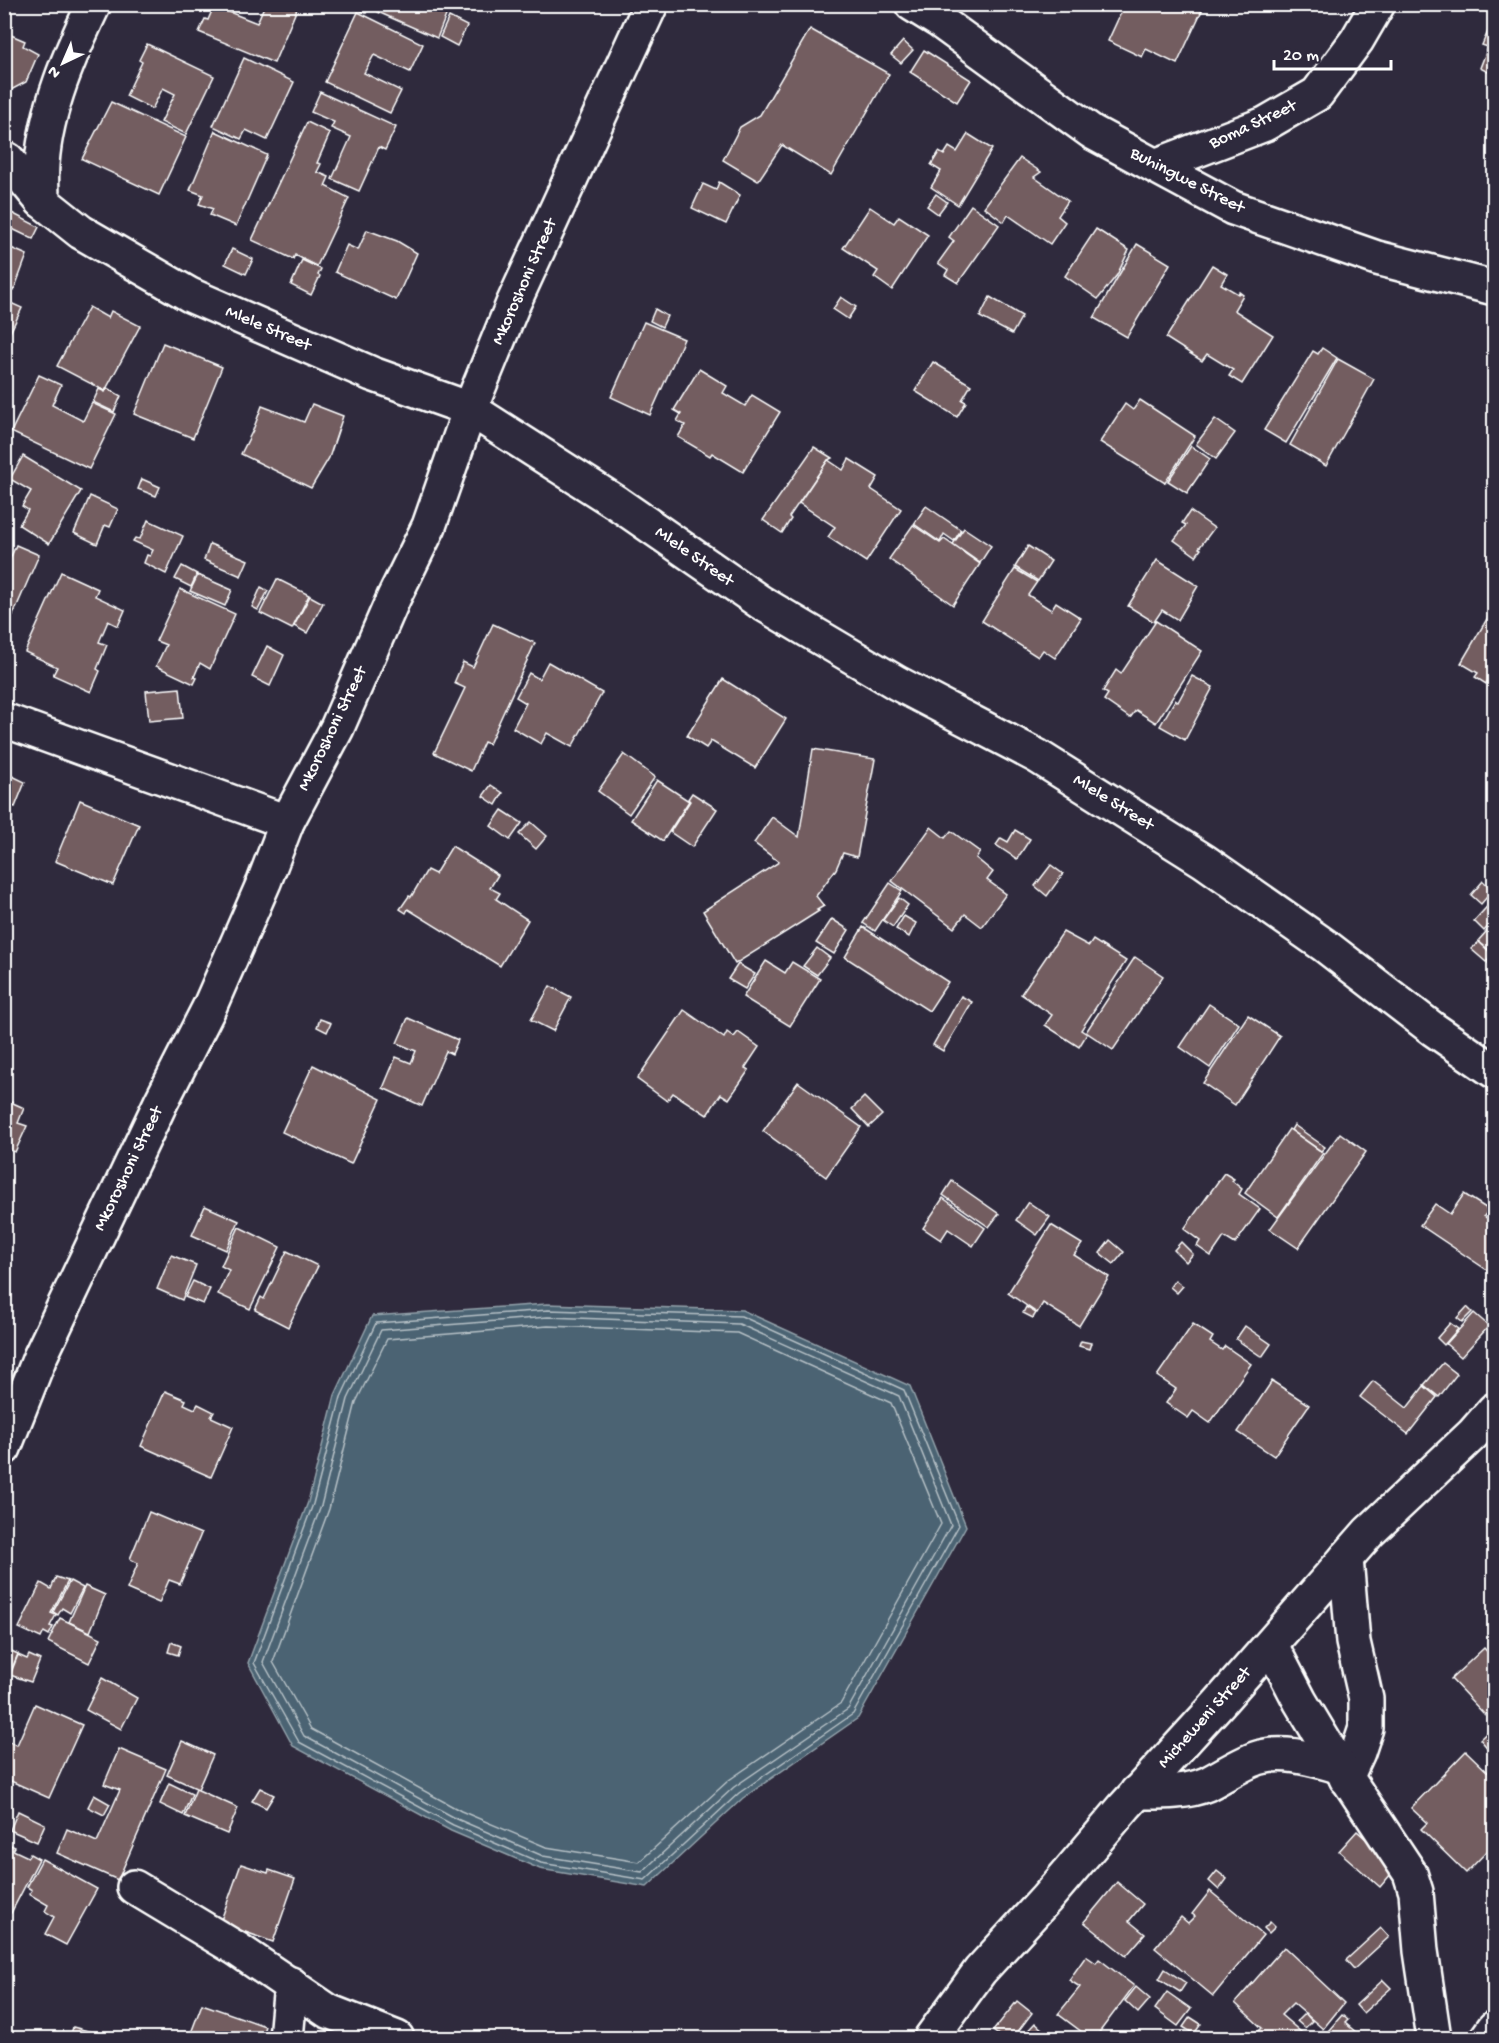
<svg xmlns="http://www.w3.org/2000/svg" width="1499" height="2043" font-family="'Gochi Hand',sans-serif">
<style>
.water{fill:#4b6473;stroke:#93a2ab;stroke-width:1.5}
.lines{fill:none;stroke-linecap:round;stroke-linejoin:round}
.shore{stroke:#b7c1c7;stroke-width:1.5}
.building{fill:#735d61;stroke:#fff;stroke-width:1.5}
.minor-casing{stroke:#fff;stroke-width:38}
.minor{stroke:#2f2a3d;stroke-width:33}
.labels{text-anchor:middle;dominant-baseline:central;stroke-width:5;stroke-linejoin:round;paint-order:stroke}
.street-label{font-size:18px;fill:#fff;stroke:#2f2a3d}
</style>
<rect width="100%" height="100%" fill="#2f2a3d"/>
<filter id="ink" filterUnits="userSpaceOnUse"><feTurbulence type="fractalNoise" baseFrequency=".0167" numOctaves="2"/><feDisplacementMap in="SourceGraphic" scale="12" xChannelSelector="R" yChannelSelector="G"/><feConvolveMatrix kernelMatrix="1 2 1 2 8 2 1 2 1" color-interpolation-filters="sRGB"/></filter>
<g filter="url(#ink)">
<path class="water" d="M547,1304L742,1310L910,1386L966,1526L858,1718L743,1798L647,1887L540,1869L451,1831L293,1746L248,1663L308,1502L335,1395L372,1316Z"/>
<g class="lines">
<g class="shore">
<path d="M548,1310L741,1316L904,1390L959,1525L853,1714L739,1793L645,1880L541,1863L453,1825L299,1742L254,1663L313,1504L341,1397L376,1323Z"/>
<path d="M548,1317L739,1324L899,1396L951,1525L848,1709L734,1787L642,1872L543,1856L457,1819L304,1736L263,1662L321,1506L348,1399L381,1330Z"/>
<path d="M548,1326L737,1333L891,1403L941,1524L841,1703L729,1780L639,1862L546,1847L461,1811L311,1729L273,1662L329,1509L356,1402L387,1339Z"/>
</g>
</g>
<g class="building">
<path d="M265,4H299L274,63L199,32L205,19L208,20L214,6L257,23Z"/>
<path d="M348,4H371L366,13Z"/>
<path d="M381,4H436L434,8L447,13L437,38L378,12Z"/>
<path d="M1125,4H1201L1204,6L1177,64L1146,49L1142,57L1108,41Z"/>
<path d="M358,12L423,44L410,72L374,55L364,73L401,91L390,113L325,82Z"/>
<path d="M449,17L467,26L457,46L440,37Z"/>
<path d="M1493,20L1494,21V75L1480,68L1488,47L1482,45Z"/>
<path d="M810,29L889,74L831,175L782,145L758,181L723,160L740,127L760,115Z"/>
<path d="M4,32L25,41L23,46L38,54L26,82L11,90L4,88Z"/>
<path d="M903,41L913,50L901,63L891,55Z"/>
<path d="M147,44L214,76L186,134L161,122L175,94L163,88L152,109L126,96L142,62L139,60Z"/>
<path d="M924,50L971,80L957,102L910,72Z"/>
<path d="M244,58L294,82L267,140L246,130L241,139L213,126Z"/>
<path d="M320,92L396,127L385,150L379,147L359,191L332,179L351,137L331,128L334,122L311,112Z"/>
<path d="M111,102L186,137L159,195L82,159Z"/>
<path d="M307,122L330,133L317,163L321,164L317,172L329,177L325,186L349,198L317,266L295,255L293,259L252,240Z"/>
<path d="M215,131L267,155L236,226L210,215L213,209L199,204L203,195L190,190Z"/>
<path d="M968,134L992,149L958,205L931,187L941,171L931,165L939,152L944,155L949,147L957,152Z"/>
<path d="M1020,158L1041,172L1034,177L1068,201L1058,216L1065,222L1050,244L1008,215L1004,222L984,207Z"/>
<path d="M719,182L740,195L726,224L692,208L703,184L716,190Z"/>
<path d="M936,194L947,202L938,214L927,206Z"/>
<path d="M971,205L999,225L958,283L945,275L948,270L938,263L954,241L949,237Z"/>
<path d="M870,207L894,223L899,216L928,235L892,290L874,277L878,271L843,248Z"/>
<path d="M4,209L39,227L33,239L4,225Z"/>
<path d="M1096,229L1129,250L1117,275L1098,299L1065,276Z"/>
<path d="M367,230L397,241L417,253L396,300L335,272L347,245L358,250Z"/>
<path d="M1137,244L1170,264L1127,337L1094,318Z"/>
<path d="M4,245L27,255L14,290L4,286Z"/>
<path d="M232,249L253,259L246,274L225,264Z"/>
<path d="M302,260L321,269L318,275L320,276L311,295L291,285Z"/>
<path d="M1212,265L1227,274L1221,284L1238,294L1239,292L1243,295L1234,310L1273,335L1242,384L1229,376L1233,370L1207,354L1202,361L1166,338Z"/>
<path d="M841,297L856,307L848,319L833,309Z"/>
<path d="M990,297L1022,316L1012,334L980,317Z"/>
<path d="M4,300L22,308L4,345Z"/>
<path d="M89,307L108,318L111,311L140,326L105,391L57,366Z"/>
<path d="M655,309L667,316L662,327L650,321Z"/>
<path d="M644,322L684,339L650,415L611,397Z"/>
<path d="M163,343L222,367L193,438L134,414Z"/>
<path d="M1322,348L1337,358L1286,443L1264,430L1313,351L1318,354Z"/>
<path d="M1338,359L1374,379L1326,466L1290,445Z"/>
<path d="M933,362L971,385L962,400L966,402L957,417L915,391Z"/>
<path d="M699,369L727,386L723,393L745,406L752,395L780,412L743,472L712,453L710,456L678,437L685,425L677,421L681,414L674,410Z"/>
<path d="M39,375L61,385L52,405L83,421L92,403L116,414L89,469L11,432Z"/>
<path d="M107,388L121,396L114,412L93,402L99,389L105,392Z"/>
<path d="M4,393L10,395L4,409Z"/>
<path d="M1140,400L1195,436L1165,483L1100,442L1125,404L1133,410Z"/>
<path d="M312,404L343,416L329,458L311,488L241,454L253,430L262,406L304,422Z"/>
<path d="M1215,419L1235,433L1216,459L1196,444Z"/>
<path d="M1191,446L1210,459L1187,493L1168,481Z"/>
<path d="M814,447L832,458L828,460L789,517L791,519L782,533L763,520Z"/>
<path d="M23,456L81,491L49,544L19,525L28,510L22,506L31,491L10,479Z"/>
<path d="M849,459L878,477L871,489L901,509L866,562L828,537L835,527L799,503L828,460L843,470Z"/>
<path d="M142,479L160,487L156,496L138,489Z"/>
<path d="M90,496L118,509L110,527L105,525L97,544L74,533Z"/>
<path d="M926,506L961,530L954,541L944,534L940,542L914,524Z"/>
<path d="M1190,511L1214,528L1199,548L1201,549L1196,556L1174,540L1186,525L1182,523Z"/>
<path d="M148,520L183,536L166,574L144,563L147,555L150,556L153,550L133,541L135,538L140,539Z"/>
<path d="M913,525L940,543L944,539L980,564L953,605L889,559Z"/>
<path d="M964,528L991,546L980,563L953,544Z"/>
<path d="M210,544L248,560L241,576L204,560Z"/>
<path d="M16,545L39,555L10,622L4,620V573Z"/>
<path d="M1028,546L1051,561L1038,581L1015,567Z"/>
<path d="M1157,560L1198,586L1178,620L1162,610L1154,622L1128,606Z"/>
<path d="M182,566L197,574L191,587L175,579Z"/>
<path d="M1015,569L1037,582L1028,595L1051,610L1056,602L1081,618L1055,658L1043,650L1038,657L982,621Z"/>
<path d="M61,572L98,589L95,596L125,610L118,626L108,621L99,642L107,645L97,669L100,671L91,692L53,675L57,667L25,652Z"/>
<path d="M198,575L232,590L225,606L190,591Z"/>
<path d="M277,579L309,595L292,629L260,613Z"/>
<path d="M261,587L268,591L258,610L252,607Z"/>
<path d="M180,589L235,614L210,669L200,663L194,677L197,678L194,684L156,666L166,645L156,641Z"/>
<path d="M310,596L323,603L307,633L294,626Z"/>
<path d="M1494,607V684L1488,680L1486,684L1475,677L1478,673L1461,663Z"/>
<path d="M1156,621L1202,651L1156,723L1136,710L1130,718L1104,700L1108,694L1103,691L1116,670L1121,674Z"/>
<path d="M493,624L535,643L489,744L484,742L471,771L434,753L465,688L454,683L463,662L473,667Z"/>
<path d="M267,646L284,655L270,686L252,677Z"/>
<path d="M548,662L602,693L572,747L547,733L541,744L513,728L526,703L516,697L529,673L539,679Z"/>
<path d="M1192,676L1213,687L1185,740L1160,726L1175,700L1178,702Z"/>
<path d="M723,679L786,719L755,768L711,741L706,748L687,736Z"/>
<path d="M180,688L183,718L149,721L146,691Z"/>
<path d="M813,749L875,759L857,857L843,853L836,869L816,896L824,906L817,910L819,911L735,964L703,911L779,862L754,843L772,817L799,837Z"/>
<path d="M624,754L655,777L629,814L598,791Z"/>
<path d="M4,772L25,782L15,807L12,806L8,813L12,815V821L4,826Z"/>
<path d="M657,780L689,801L663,841L631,820Z"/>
<path d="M491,785L503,793L496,805L483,796Z"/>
<path d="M692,793L717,809L692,847L670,832L690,801L688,799Z"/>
<path d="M80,800L139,825L113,885L55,861Z"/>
<path d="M502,810L522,823L510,840L491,826Z"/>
<path d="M531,822L547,836L536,849L519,834Z"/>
<path d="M931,827L945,838L951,831L980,852L976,858L993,872L987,880L1006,894L982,927L965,914L954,928L892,881Z"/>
<path d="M1015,830L1030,839L1017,859L996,845L1001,838L1008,842Z"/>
<path d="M452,846L498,875L490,888L500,893L496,899L528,920L500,966L408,909L406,913L400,909L409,896L411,897L427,870L435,874Z"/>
<path d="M1051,865L1063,874L1047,896L1035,886Z"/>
<path d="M1483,881L1493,890L1481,904L1471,895Z"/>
<path d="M890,883L902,891L875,931L863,923Z"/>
<path d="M899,898L908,905L893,927L883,920Z"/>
<path d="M1494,899V920L1484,931L1474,921Z"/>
<path d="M904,916L916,923L909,937L896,929Z"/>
<path d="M832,919L849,930L834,954L816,943Z"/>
<path d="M1494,923V954L1478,941Z"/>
<path d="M863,927L948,982L929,1011L845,957Z"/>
<path d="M1063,932L1089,946L1093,940L1126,961L1081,1030L1087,1034L1079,1047L1045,1025L1052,1015L1021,994Z"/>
<path d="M1479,942L1493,955L1486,962L1471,949Z"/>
<path d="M817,948L830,958L817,975L803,966Z"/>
<path d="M1494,956V969L1488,963Z"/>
<path d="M1135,957L1163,976L1113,1050L1086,1032Z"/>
<path d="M766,961L785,973L792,962L820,979L790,1026L743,997Z"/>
<path d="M738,964L755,974L745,989L728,979Z"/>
<path d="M550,986L571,997L553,1031L531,1020Z"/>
<path d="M961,996L972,1002L943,1051L933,1045Z"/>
<path d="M1209,1004L1239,1024L1210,1068L1180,1047Z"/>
<path d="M684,1010L724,1038L727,1032L734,1037L738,1032L759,1047L745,1068L749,1070L729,1099L721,1094L707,1115L673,1093L667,1101L637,1079Z"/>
<path d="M1248,1015L1280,1036L1235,1105L1203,1083Z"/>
<path d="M408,1018L458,1040L452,1054L446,1051L422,1106L383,1088L396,1057L411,1063L416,1051L397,1043Z"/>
<path d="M320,1019L331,1023L327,1032L317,1027Z"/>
<path d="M313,1065L381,1099L351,1164L282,1132Z"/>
<path d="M798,1082L861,1127L826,1177L763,1131Z"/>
<path d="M864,1097L882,1115L869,1127L852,1109Z"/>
<path d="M4,1099L24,1108L18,1123L27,1126L15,1152L7,1149L4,1155Z"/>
<path d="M1294,1125L1325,1147L1321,1151L1291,1130Z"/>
<path d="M1289,1129L1323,1153L1278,1217L1245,1193Z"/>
<path d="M1340,1133L1366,1152L1298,1248L1270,1229Z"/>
<path d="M1224,1173L1234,1179L1232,1181L1242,1189L1239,1194L1260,1209L1235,1244L1224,1237L1211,1256L1197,1246L1200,1241L1184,1229Z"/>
<path d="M952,1181L999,1214L989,1227L943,1195Z"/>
<path d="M1464,1194L1489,1210L1484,1216L1494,1223V1265L1490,1272L1420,1225L1435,1204L1450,1214Z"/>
<path d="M943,1198L985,1228L973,1246L948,1229L941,1240L923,1228Z"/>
<path d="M1028,1202L1050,1217L1037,1235L1016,1220Z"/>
<path d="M205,1206L239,1221L226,1250L192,1235Z"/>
<path d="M1051,1225L1082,1244L1074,1255L1109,1277L1079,1326L1043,1303L1037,1313L1008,1293Z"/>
<path d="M239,1227L280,1247L250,1309L218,1294L229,1270L221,1266Z"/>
<path d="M1110,1240L1124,1252L1114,1264L1100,1253Z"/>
<path d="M1181,1242L1193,1254L1186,1262L1174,1250Z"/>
<path d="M287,1251L318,1266L288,1327L255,1310L261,1297L264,1299Z"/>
<path d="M171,1255L196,1265L182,1300L157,1289Z"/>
<path d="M1175,1280L1183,1286L1177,1293L1170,1287Z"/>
<path d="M193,1281L210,1289L203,1304L185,1297Z"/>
<path d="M1026,1307L1036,1313L1033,1318L1023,1313Z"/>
<path d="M1467,1307L1472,1312L1462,1322L1457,1318Z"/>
<path d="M1474,1313L1489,1326L1461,1357L1446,1344Z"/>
<path d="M1450,1323L1458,1329L1444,1345L1437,1338Z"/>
<path d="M1193,1324L1213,1337L1210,1342L1222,1350L1225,1346L1251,1364L1210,1423L1193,1411L1188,1418L1166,1403L1176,1389L1157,1376Z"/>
<path d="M1245,1326L1271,1344L1262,1357L1236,1339Z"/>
<path d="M1081,1341L1091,1343L1089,1349L1079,1346Z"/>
<path d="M1443,1363L1457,1374L1439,1397L1424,1385Z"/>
<path d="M1272,1381L1309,1405L1274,1456L1238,1432Z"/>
<path d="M1373,1381L1407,1408L1424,1386L1437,1397L1408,1434L1360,1397Z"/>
<path d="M165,1391L186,1400L184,1404L195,1409L198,1404L214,1412L211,1417L233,1427L211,1477L141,1446Z"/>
<path d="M149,1512L201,1534L180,1584L169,1580L159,1603L127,1589L138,1563L130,1559Z"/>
<path d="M56,1577L68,1581L51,1613L56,1615L50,1626L53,1627L49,1635L44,1632L41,1638L19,1628L41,1583L51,1589Z"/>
<path d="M70,1581L83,1588L70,1613L62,1608L58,1615L53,1612Z"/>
<path d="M85,1586L105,1595L90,1632L69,1622Z"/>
<path d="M60,1618L101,1638L89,1663L48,1642Z"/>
<path d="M171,1642L181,1646L178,1655L168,1652Z"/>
<path d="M1484,1648L1494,1659V1705L1485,1715L1451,1679Z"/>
<path d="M9,1650L18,1654L9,1675L4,1673V1662Z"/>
<path d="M18,1655L27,1659L29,1655L40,1660L31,1682L10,1675Z"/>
<path d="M102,1678L137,1698L121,1729L86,1710Z"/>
<path d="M35,1704L82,1725L49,1798L4,1778V1747L7,1741L17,1745Z"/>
<path d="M1494,1726V1756L1480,1739Z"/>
<path d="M182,1741L213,1755L198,1789L167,1775Z"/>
<path d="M119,1749L166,1769L118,1880L57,1853L67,1829L97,1842L120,1790L104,1784Z"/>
<path d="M1466,1751L1494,1778V1844L1466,1873L1421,1829L1427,1823L1411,1808Z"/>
<path d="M169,1783L192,1794L183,1815L160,1804Z"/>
<path d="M260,1788L274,1795L266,1808L252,1801Z"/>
<path d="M196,1789L238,1808L227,1834L185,1816Z"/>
<path d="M94,1795L110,1804L104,1815L88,1807Z"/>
<path d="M18,1811L45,1824L37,1842L10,1830Z"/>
<path d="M1357,1831L1397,1867L1380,1887L1339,1851Z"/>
<path d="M4,1842L15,1847L13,1850L28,1857L30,1854L39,1859L11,1913L4,1910Z"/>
<path d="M42,1859L97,1889L66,1945L45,1934L54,1917L45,1911L48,1905L29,1894L32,1890L27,1887Z"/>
<path d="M241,1864L268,1873L269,1870L295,1879L273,1942L220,1923Z"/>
<path d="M1217,1871L1227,1879L1219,1890L1209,1881Z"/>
<path d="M1494,1881V1894L1488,1887Z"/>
<path d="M1117,1882L1143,1904L1129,1921L1145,1934L1126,1956L1084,1922Z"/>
<path d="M1210,1891L1263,1935L1213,1996L1155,1948L1181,1917L1188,1923L1195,1916L1192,1914Z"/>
<path d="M1270,1922L1275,1927L1269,1933L1264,1928Z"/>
<path d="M1381,1928L1389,1937L1354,1969L1346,1960Z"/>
<path d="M1284,1947L1344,2003L1323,2029L1293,2003L1281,2015L1308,2038H1264L1257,2033L1262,2028L1235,2003Z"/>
<path d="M1086,1956L1096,1963L1099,1959L1134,1986L1095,2038H1090L1058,2014L1080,1987L1069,1980Z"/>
<path d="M1165,1969L1186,1983L1180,1992L1159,1979Z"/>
<path d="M1383,1980L1391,1988L1363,2013L1356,2005Z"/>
<path d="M1136,1987L1150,1999L1138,2013L1125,2001Z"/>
<path d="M1167,1992L1191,2009L1178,2026L1155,2009Z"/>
<path d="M1017,2001L1032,2013L1013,2038H1003L993,2031Z"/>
<path d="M202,2004L265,2026L261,2038H206L191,2033Z"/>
<path d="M1305,2013L1312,2021L1305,2028L1297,2021Z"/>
<path d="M1342,2015L1348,2020L1345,2023L1363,2038H1322Z"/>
<path d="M1190,2017L1201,2024L1194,2034L1183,2027Z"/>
<path d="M1035,2023L1052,2038H1021Z"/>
<path d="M73,2027L114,2038H70Z"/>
</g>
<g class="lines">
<defs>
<g id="minor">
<path d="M94,4C70,54 46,108 42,164C41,176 42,189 42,201L81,232L190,295L372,374L470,409L617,503L760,602L897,683L1037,756L1204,861L1324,945L1433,1029L1494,1071"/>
<path d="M912,4L938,20L1092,132L1233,208L1377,258L1494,288"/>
<path d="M4,158L8,160L42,201"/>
<path d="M1155,166L1265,124L1317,94L1357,40L1378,4"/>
<path d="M4,720L287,822"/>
<path d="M4,1448L40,1357L161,1102L209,1008L264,882L287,822L337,728L394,597L429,526L470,409L513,304L651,4"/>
<path d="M1346,1558L1353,1642L1366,1699V1728L1358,1752L1346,1778"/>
<path d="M1271,1645L1300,1701L1339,1766L1410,1873L1416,1892L1421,1951L1434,2038"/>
<path d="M1137,1792C1160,1792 1186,1793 1207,1784C1221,1777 1247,1760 1261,1757C1286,1750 1315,1760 1339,1766"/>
<path d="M134,1887L237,1949L328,2011L397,2038"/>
<path d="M286,2038L291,1984"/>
<path d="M931,2038L980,1971L1046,1899L1125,1806L1219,1703L1369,1532L1473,1434L1494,1410"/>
<path d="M1487,2038L1494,2028"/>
</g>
</defs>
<use href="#minor" class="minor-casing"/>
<use href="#minor" class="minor"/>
</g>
</g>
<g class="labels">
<g class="street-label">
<text transform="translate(1253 125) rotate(-25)">Boma Street</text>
<text transform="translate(1187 181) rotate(27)">Buhingwe Street</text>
<text transform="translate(525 282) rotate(-66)">Mkoroshoni Street</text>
<text transform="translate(268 329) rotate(23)">Mlele Street</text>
<text transform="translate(694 557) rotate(35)">Mlele Street</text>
<text transform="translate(333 729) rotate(-64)">Mkoroshoni Street</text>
<text transform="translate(1113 803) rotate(32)">Mlele Street</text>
<text transform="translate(129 1169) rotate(-64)">Mkoroshoni Street</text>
<text transform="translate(1205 1718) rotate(-48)">Micheweni Street</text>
</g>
</g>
<rect width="1499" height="2043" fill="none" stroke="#2f2a3d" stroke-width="24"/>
<rect x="12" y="12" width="1475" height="2019" fill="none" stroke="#fff" stroke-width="2" filter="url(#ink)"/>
<g transform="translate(63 63) rotate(224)" stroke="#2f2a3d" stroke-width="4.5" paint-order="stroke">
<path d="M0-4.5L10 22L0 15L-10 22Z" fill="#ffffff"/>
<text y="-9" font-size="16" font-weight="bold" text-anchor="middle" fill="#ffffff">N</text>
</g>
<path d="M1274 60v9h117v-9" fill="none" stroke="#ffffff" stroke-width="3"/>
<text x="1283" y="60" font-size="18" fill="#ffffff" stroke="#2f2a3d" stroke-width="4.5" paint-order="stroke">20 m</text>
</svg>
